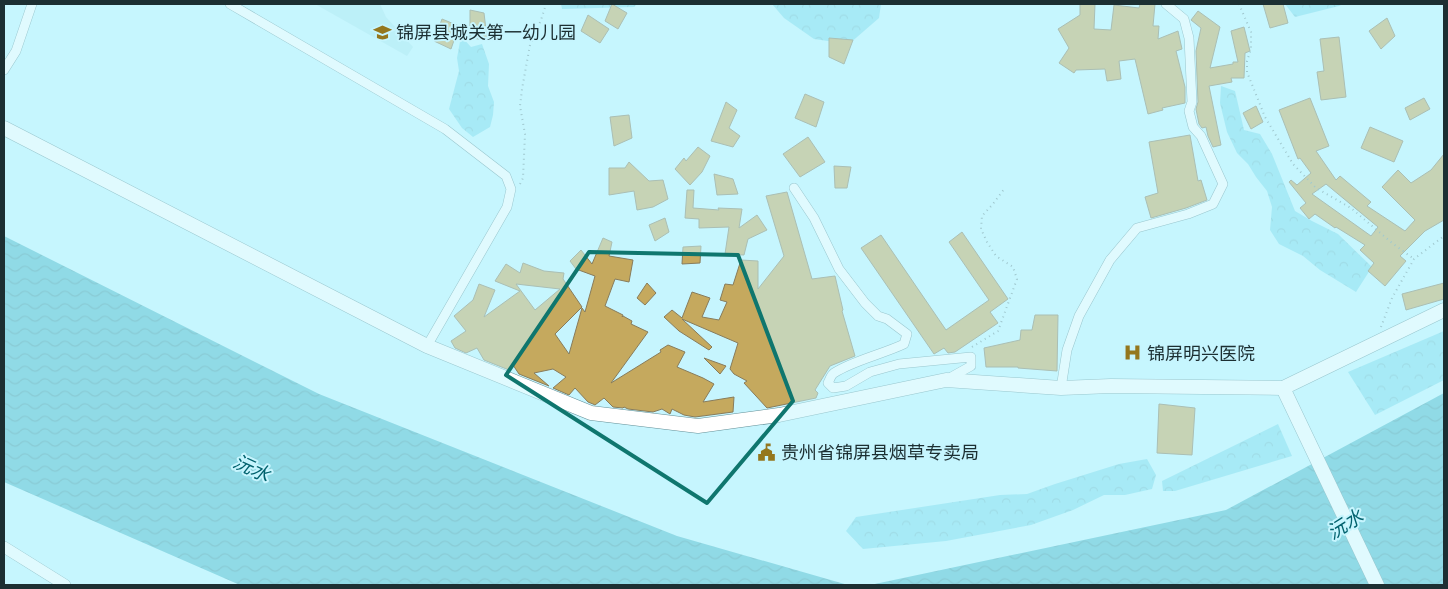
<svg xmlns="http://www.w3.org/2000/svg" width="1448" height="589" font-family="'IBM Plex Serif','Noto Sans SC',serif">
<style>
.built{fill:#b0e8f2}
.forest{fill:url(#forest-crowns)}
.water{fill:url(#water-waves)}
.building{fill:#c5a95e;stroke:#887c5b;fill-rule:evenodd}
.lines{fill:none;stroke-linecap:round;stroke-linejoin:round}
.minor-casing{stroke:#628f97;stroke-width:10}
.tertiary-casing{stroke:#628f97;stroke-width:12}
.primary-casing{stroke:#628f97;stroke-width:15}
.path{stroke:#719298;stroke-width:2;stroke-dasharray:1 4;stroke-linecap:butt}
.minor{stroke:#fff;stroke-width:9}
.tertiary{stroke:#fff;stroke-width:11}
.primary{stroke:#fff;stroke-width:14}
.marked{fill:none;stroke:#0f766e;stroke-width:4;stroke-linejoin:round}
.labels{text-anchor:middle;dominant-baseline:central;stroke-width:4;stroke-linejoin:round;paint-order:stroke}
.poi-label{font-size:18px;fill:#1c2f32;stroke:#c6f5fe;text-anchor:start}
.water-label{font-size:19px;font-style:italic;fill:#02626e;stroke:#c6f5fe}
</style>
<defs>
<pattern id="forest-crowns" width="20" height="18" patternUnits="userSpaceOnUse" patternTransform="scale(1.25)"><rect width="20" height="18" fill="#82dced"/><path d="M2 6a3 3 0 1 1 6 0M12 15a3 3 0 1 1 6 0" fill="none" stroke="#70bdcc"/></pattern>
<pattern id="water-waves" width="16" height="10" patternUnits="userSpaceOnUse" patternTransform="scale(1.25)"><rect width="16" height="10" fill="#4eb9ca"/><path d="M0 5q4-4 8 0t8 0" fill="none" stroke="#4097a5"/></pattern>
</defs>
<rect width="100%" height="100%" fill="#c6f5fe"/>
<path class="built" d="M315,4H380L386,17L413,47L407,56Z"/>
<g class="forest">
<path d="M561,4H637L634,7L562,9Z"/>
<path d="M772,4H881L879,18L849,44L814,39L784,18Z"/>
<path d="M1285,4H1343L1339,6L1295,17Z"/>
<path d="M461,36L471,47L482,44L489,64L488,86L494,102L493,115L490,127L473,137L462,128L449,109L459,71L457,58Z"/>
<path d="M1221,86L1235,91L1244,130L1260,134L1272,154L1295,211L1312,221L1338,234L1372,267L1356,292L1320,270L1303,256L1279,244L1270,230L1272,207L1267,191L1256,177L1248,164L1237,153L1227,132L1220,103Z"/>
<path d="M1444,331V380L1375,415L1348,372Z"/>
<path d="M1278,424L1292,456L1175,491H1163L1162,481Z"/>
<path d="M1147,459L1156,475L1152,489L1125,495H1104L1073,510L1031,525L946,541L863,549L846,531L856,517L1000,495L1027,494L1055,484L1119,464Z"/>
</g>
<g class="water">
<path d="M4,236L319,394L677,536L848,585H240L4,482Z"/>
<path d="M1444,393V585H870L1226,510Z"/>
</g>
<g class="building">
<path d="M612,4L627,13L618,29L605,21Z"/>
<path d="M1080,4H1095L1094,29L1111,30L1114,5L1139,8L1140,4H1155L1153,26H1159L1158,39L1178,31L1182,49L1176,51L1185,87V103L1162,108L1163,110L1148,114L1135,59L1119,61L1121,79L1107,81L1105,69L1076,70L1074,73L1059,63L1069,48L1058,29L1080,15Z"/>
<path d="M1263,4H1283L1288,23L1270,28Z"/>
<path d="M470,10L484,13L487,38L479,39L470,38Z"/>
<path d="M1198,11L1220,27L1210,68L1233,64V62H1238L1231,31L1244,27L1250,51L1245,53L1244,78H1231L1232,82L1209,86L1221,145L1213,147L1208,136L1206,127L1202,128L1199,124L1196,109L1198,102L1196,51L1201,28L1191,20Z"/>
<path d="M588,15L609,29L600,43L581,31Z"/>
<path d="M1387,18L1395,36L1381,49L1369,31Z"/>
<path d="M442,19L459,26L451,49L434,41Z"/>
<path d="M1339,37L1346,97L1321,100L1317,72L1324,71L1320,39Z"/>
<path d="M829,38L853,40L844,64L829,57Z"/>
<path d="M805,94L824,102L816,127L795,118Z"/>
<path d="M1310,98L1329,146L1316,151L1336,180L1340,176L1371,202L1367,206L1405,231L1415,220L1382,187L1398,170L1411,183L1431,170L1444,154V220L1425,231L1400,256L1406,261L1385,286L1368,271L1374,263L1360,250L1365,245L1336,227L1335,228L1315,214L1309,219L1300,208L1306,203L1289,182L1291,180L1297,185L1311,173L1300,158L1298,159L1279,110ZM1326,184L1378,227L1371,236L1312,194Z"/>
<path d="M1424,98L1430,109L1410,120L1405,108Z"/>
<path d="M726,102L737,110L729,128L740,136L733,147L711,141Z"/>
<path d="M1256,106L1263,122L1251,129L1243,113Z"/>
<path d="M629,115L632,138L614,146L610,117Z"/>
<path d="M1370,127L1403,141L1394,162L1361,148Z"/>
<path d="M1190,135L1198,181L1201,180L1207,200L1186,208L1151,218L1145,197L1158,193L1149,142Z"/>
<path d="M808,137L825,162L800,177L783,154Z"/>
<path d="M698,147L710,156L702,172L690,185L675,169L684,158L686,161Z"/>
<path d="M629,162L649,181L663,180L668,199L653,207L637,210L634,191L609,195V168H625Z"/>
<path d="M834,166L851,167L847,188H835Z"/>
<path d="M714,174L733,179L738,194L717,195Z"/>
<path d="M687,190H694L693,208L719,210L718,208L742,209L739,228L757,215L767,230L748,239L744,255L725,254L729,227L699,228V219L685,218Z"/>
<path d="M787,192L812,279L835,276L843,310L842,311L855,356L830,366L815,390L818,393L816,398L767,408L744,383L747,381L734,374L730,369L738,343L682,319L712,347L709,350L679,331L664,317L672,310L682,318L692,292L710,298L702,317L719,320L727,302L720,300L725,284L733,285L741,260L758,261V289L784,256L766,196Z"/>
<path d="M665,218L669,232L655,241L649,225Z"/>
<path d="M962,232L1008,299L990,312L998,323L955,352L948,353L944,348L934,354L861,248L881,235L946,330L989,300L949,242Z"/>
<path d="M603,238L612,242L609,256L633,260L629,282L615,279L605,306L623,315L622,317L623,316L632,321L631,324L648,332L611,383L661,352L660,350L668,345L685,352L677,367L703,378L714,384L703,402L734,397L733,412L695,417L684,415L672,409L670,414L662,409L653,412L628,409L624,407L623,408L613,407L604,398L595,405L593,404L588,402L575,388L569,395L553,388L566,377L553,369L534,373L549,386L519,374L513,365L509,370L484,360L477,348L466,353L455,348L451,341L466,331L454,316L473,300L479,284L495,290L484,317L520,291L495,281L506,264L520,273L523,263L544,271L564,273L563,279L582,307L555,334L569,354L582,308L585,312L595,276L576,269L570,261L581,250L592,264ZM516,284L560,289L535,310Z"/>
<path d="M701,246L700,263L682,264L683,247Z"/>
<path d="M647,283L656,293L645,305L637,298Z"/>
<path d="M1444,283V299L1406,310L1402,294Z"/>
<path d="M1035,315H1058L1057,371L1018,368V367H986L984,348L1020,340L1021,330H1032Z"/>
<path d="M704,358L726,366L720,374Z"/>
<path d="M1159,404L1195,408L1192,455L1157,453Z"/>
</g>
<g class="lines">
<defs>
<g id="minor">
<path d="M230,4L445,129L506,176L511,189L507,207L427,346"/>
<path d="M4,70L16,51L32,4"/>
<path d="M794,188L814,218L839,269L865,303L878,316L887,319L907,334L904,344C883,354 852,361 834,373C831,375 830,379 828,383L833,388L846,386L870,372L899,364L971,357V366L946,380"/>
<path d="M1061,388L1067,350L1079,316L1110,260L1137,228L1188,214L1213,204L1223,184L1201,136L1193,127L1189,111L1192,102L1189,38L1184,19L1166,4"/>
</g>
<path id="tertiary" d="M4,547L65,585"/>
<g id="primary">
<path d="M4,128L427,346L591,413L698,426L779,415L946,380L1061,388L1111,386L1283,388L1444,310"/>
<path d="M1283,388L1377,585"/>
</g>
</defs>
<use href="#minor" class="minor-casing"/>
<use href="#tertiary" class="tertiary-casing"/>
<use href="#primary" class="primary-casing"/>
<g class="path">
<path d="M1239,4L1251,32V49L1247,61V72L1265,117L1293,164L1316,188L1351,208L1392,243L1414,259"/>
<path d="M520,184L523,178L525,134L520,106L522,89L530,45L541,20L546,4"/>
<path d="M1381,327L1392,298L1414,259L1444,236"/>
<path d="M972,347L998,331L1017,279L1013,267L996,256L987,242L981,229L982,216L993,204L1005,188"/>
</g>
<use href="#minor" class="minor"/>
<use href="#tertiary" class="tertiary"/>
<use href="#primary" class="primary"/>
</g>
<path d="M0 0H1448V589H0ZM589,252L738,255L793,401L707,503L506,375Z" fill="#c6f5fe" fill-opacity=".55" fill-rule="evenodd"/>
<path class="marked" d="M589,252L738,255L793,401L707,503L506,375Z"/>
<defs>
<symbol id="school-bare" viewBox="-9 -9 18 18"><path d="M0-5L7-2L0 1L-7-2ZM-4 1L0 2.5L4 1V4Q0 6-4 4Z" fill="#94771e" stroke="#c6f5fe" stroke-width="2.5" paint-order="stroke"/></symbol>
<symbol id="hospital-bare" viewBox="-9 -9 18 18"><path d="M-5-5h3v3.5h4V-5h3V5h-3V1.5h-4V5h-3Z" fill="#94771e" stroke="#c6f5fe" stroke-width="2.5" paint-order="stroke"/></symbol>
<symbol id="civic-bare" viewBox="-9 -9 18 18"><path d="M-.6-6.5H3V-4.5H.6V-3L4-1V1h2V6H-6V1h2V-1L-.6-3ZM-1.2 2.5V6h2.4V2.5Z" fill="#94771e" stroke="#c6f5fe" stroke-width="2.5" paint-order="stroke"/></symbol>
</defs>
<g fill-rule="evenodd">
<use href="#school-bare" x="370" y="20" width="25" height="25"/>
<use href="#hospital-bare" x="1120" y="340" width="25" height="25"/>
<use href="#civic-bare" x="754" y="440" width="25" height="25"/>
</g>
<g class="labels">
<g class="poi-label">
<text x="396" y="32">锦屏县城关第一幼儿园</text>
<text x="1147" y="353">锦屏明兴医院</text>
<text x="781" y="452">贵州省锦屏县烟草专卖局</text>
</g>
<g class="water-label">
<text transform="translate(252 468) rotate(25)">沅水</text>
<text transform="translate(1345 524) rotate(-32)">沅水</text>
</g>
</g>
<rect width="1448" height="589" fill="none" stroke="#1c2f32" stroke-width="10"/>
</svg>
